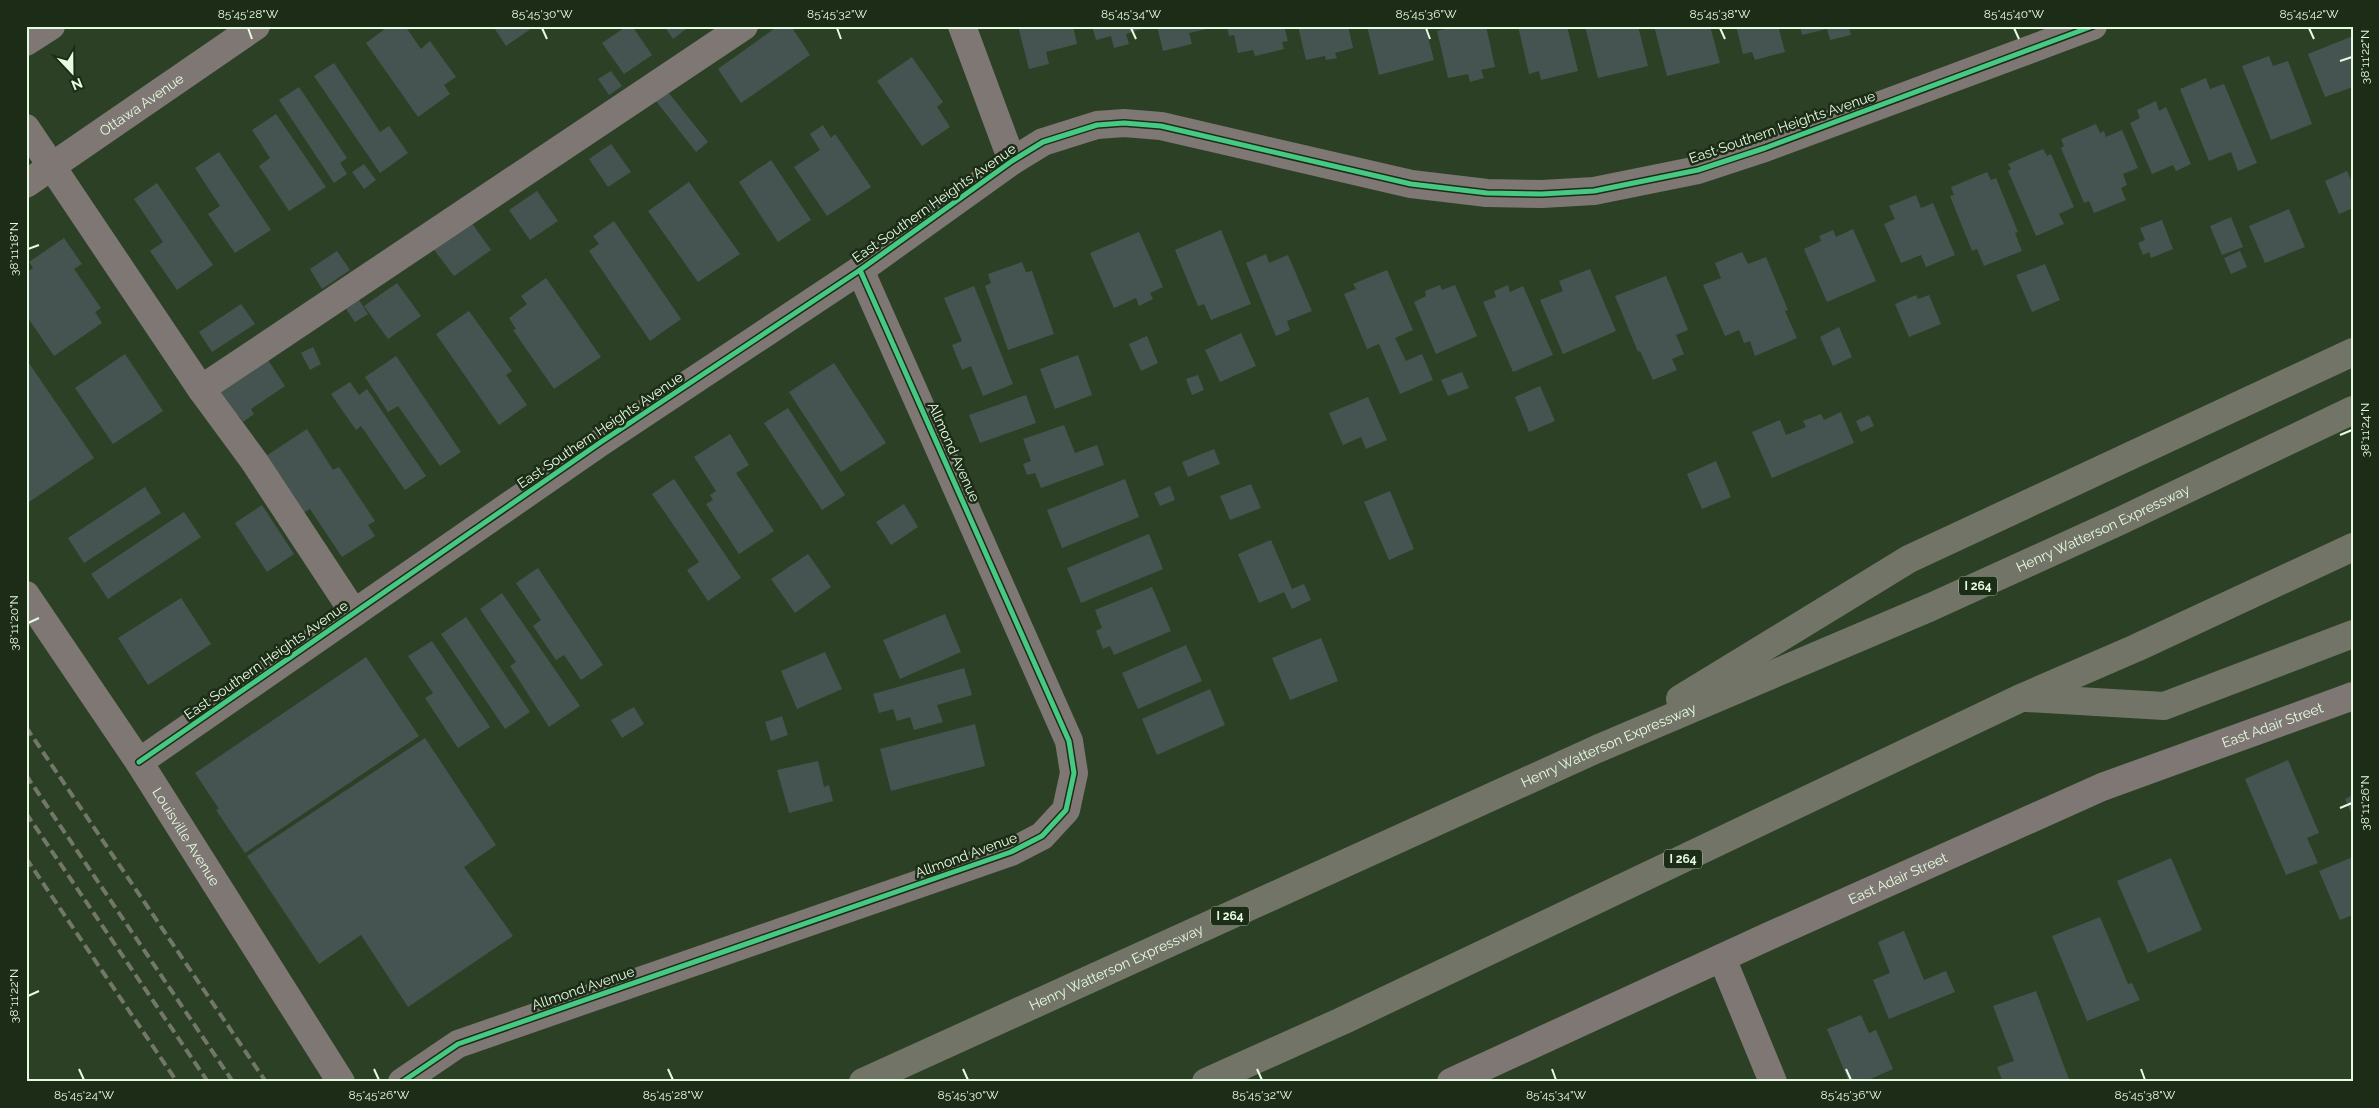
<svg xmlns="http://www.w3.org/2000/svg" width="2379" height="1108" font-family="Raleway,sans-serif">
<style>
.building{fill:#455451}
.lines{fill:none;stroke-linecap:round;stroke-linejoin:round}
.minor{stroke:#7e7773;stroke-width:28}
.highway{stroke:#727467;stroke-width:28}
.rail{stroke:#72776a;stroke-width:4;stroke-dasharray:10 5;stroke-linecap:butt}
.cycleway-casing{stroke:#1c2c17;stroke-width:8}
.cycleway{stroke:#46c982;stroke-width:5}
.ticks{fill:none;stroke:#e6fce0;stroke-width:2}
.labels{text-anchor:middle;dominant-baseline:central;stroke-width:5;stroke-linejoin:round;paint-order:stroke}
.shield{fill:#1c2c17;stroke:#a9bea4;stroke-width:1}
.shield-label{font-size:12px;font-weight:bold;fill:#e6fce0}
.street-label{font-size:14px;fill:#e6fce0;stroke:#1c2c17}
.neatline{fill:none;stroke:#e6fce0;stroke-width:2}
.ticks-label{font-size:12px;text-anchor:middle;fill:#e6fce0}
</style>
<rect width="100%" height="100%" fill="#2c4025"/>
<g class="building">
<path d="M389,26H405L421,49L430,41L456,77L444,85L450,94L418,117L366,43Z"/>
<path d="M493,26H535L506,46Z"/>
<path d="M627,26H632L652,55L624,74L602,43Z"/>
<path d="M664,26H690L673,39Z"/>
<path d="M778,26H791L810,55L741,103L718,69Z"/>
<path d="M1018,26H1073L1077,44L1046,52L1049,64L1029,69Z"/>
<path d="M1092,26H1141L1142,29L1126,34L1129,44L1114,48L1111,36L1096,40Z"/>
<path d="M1157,26H1215V27L1189,33L1192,44L1163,51Z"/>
<path d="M1227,26H1284L1288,41L1282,42L1284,49L1255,56L1253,50L1238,53L1234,35L1229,36Z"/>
<path d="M1298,26H1348L1353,48L1335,53L1337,58L1326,60L1325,56L1306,60Z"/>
<path d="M1367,26H1425L1434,60L1379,75Z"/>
<path d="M1458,26H1486L1495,67L1481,70L1484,78L1470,82L1468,74L1448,78L1437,31Z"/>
<path d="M1518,26H1567L1578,71L1541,80L1539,71L1529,74Z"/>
<path d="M1585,26H1638L1648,66L1598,78Z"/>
<path d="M1654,26H1710L1720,63L1667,76Z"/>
<path d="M1736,26H1778L1785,52L1755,60L1752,52L1743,54Z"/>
<path d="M1800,26H1848L1851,35L1830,40L1827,29L1802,35Z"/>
<path d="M2353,36V87L2325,97L2308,54Z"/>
<path d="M2269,56L2273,66L2288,61L2312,124L2271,140L2242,66Z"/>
<path d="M912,57L943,102L937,107L950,127L922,146L877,81Z"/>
<path d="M334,63L380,132L389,126L408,153L380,173L314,76Z"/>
<path d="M611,71L622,86L609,95L598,79Z"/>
<path d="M2206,78L2210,89L2224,84L2257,163L2238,171L2231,152L2209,161L2180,89Z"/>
<path d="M299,87L347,158L340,163L347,174L334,183L279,100Z"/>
<path d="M668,92L708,142L696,152L656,101Z"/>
<path d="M2156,101L2159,111L2166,107L2191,164L2176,171L2173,165L2152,174L2130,123L2140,118L2137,110Z"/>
<path d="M276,114L326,187L289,211L259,166L270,158L252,130Z"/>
<path d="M2096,124L2100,133L2104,131L2106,137L2122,130L2138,168L2123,174L2127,185L2121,188L2126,200L2094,213L2089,201L2084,203L2061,148L2064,146L2061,139Z"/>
<path d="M823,125L831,138L835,134L871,187L827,216L794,167L820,150L810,134Z"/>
<path d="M611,144L631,172L608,187L589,159Z"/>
<path d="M2043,149L2047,156L2051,154L2074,207L2059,214L2064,224L2036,236L2008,171L2011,169L2008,164Z"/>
<path d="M219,152L271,230L235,253L208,214L220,206L195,168Z"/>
<path d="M771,160L811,220L778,242L739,182Z"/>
<path d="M364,164L376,180L364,189L352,172Z"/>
<path d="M2347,171L2353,185V208L2339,214L2325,181Z"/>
<path d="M1987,172L1991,180L1996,178L2018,232L2015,233L2022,251L1984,266L1977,249L1972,251L1950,196L1954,195L1951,187Z"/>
<path d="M689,182L740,254L698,282L648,211Z"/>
<path d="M157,183L213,265L177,290L150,251L163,242L134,199Z"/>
<path d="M537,191L558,221L530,240L509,210Z"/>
<path d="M1916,195L1921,208L1933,203L1955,255L1926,267L1921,255L1901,263L1884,224L1895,219L1889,206Z"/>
<path d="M2289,209L2305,247L2265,263L2249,226Z"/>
<path d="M2231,217L2243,247L2222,255L2210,226Z"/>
<path d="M2162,220L2173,249L2151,258L2149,252L2143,255L2138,243L2145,240L2140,228Z"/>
<path d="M614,221L681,319L650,341L589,251L599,244L593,236Z"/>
<path d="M471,222L491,250L454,276L432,247Z"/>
<path d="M1853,229L1876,281L1827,302L1804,249L1821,241L1819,236L1833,230L1836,237Z"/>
<path d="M1221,230L1251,304L1211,320L1204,304L1198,306L1175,250Z"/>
<path d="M1139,232L1163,287L1150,293L1153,299L1139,306L1136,298L1114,308L1090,253Z"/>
<path d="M64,238L82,264L74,269L101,308L95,312L102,323L54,356L26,315V273L33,268L29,262Z"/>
<path d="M337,251L350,270L322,289L310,269Z"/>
<path d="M2240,251L2247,267L2231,274L2224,258Z"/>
<path d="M1742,252L1748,264L1766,257L1788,310L1785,311L1797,338L1755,356L1750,341L1744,343L1739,330L1725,336L1703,285L1721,278L1715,263Z"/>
<path d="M1266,254L1269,263L1288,255L1312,311L1287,321L1290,330L1276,336L1246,263Z"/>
<path d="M1022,262L1026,272L1032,271L1054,334L1008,350L985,286L991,283L988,274Z"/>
<path d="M2045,264L2060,300L2032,312L2016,275Z"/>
<path d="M1590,269L1616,331L1563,354L1540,300L1563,291L1559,281Z"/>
<path d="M1387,270L1413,330L1395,338L1406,361L1422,354L1433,380L1400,394L1379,344L1367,349L1344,294L1356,289L1353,284Z"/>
<path d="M1666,276L1688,330L1676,335L1684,354L1672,359L1677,370L1653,380L1640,351L1638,352L1615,296Z"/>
<path d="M546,278L601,357L554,389L513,330L516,329L509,318L527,304L521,296Z"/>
<path d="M397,283L421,316L388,339L364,306Z"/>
<path d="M1440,285L1442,290L1455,285L1477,336L1436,354L1414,302L1426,296L1425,291Z"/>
<path d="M1508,285L1510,292L1523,286L1553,355L1513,372L1483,302L1496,297L1494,291Z"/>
<path d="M974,286L1013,384L983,396L971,366L962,370L952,345L962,341L944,298Z"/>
<path d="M1916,295L1918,299L1929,295L1941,324L1909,337L1895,304Z"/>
<path d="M359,300L368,314L355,322L346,309Z"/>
<path d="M241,304L255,324L212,352L199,332Z"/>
<path d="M469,311L512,371L506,375L527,405L499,425L436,334Z"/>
<path d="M1839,327L1852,357L1833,366L1820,337Z"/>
<path d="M1241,333L1256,366L1220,382L1205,350Z"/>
<path d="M1147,336L1158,363L1141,371L1129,344Z"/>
<path d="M313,347L321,364L310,370L301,353Z"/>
<path d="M125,354L163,411L113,444L75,388Z"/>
<path d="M1078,355L1092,395L1055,409L1040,369Z"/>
<path d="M396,356L461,452L440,466L398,406L388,412L365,377Z"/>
<path d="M26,359L94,458L26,504Z"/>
<path d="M268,360L285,386L251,409L254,414L243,422L239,416L236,419L219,394Z"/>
<path d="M834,363L886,443L841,472L789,392Z"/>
<path d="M1462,372L1469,388L1448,396L1441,380Z"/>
<path d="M1198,375L1204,390L1192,395L1186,379Z"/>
<path d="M350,382L359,395L367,389L426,476L405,490L361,426L356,430L331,394Z"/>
<path d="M1540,386L1555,421L1529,432L1515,397Z"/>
<path d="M1026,395L1036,423L980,443L969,415Z"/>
<path d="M1368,397L1387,440L1366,449L1361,437L1343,445L1329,413Z"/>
<path d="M788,408L845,495L822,510L764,423Z"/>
<path d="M1841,412L1854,443L1772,478L1752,432L1780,420L1786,435L1806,427L1803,421L1821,414L1824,420Z"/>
<path d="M1869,415L1874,426L1861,432L1856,421Z"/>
<path d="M1064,425L1075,453L1097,445L1104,465L1041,488L1035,473L1027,475L1023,464L1031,461L1023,439Z"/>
<path d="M307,429L333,470L339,467L375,521L368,525L375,536L342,557L310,509L303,513L266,456Z"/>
<path d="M730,434L749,465L736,473L774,531L739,554L706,504L713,500L710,495L716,491L694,457Z"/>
<path d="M1214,449L1220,464L1188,477L1182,462Z"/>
<path d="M1716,461L1731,497L1702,509L1687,474Z"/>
<path d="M674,479L741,578L708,601L687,570L699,562L652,494Z"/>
<path d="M1125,479L1139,517L1062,548L1047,510Z"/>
<path d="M1251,484L1261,508L1230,520L1220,496Z"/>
<path d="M1170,486L1175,500L1160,506L1154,493Z"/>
<path d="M145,487L161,513L84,563L68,538Z"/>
<path d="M1390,491L1414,549L1389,560L1364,502Z"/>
<path d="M904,504L918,527L891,545L876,522Z"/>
<path d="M262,505L294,554L267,572L235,523Z"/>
<path d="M184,512L201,537L108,599L91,574Z"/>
<path d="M1149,534L1163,569L1081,603L1067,568Z"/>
<path d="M1271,540L1292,589L1304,584L1311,600L1292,609L1284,592L1259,603L1238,554Z"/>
<path d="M808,554L831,587L795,613L771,579Z"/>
<path d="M538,568L603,665L581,680L564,655L556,660L533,626L541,620L516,583Z"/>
<path d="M1152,587L1171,631L1114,655L1110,646L1103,649L1096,631L1102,628L1095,610Z"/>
<path d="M502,593L580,706L549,727L510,666L516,662L480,609Z"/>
<path d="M181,598L211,644L148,685L118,638Z"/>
<path d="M945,614L961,652L900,679L883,640Z"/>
<path d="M466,617L530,712L505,729L441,634Z"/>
<path d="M1321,638L1338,681L1290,700L1272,658Z"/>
<path d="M432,641L490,727L458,748L425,698L433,693L408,656Z"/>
<path d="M1186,645L1202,681L1138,709L1122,673Z"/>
<path d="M825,652L842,689L797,709L781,671Z"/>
<path d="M366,657L419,736L245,853L216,810L219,809L195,773Z"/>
<path d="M964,668L972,695L937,705L943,722L914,730L910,717L897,721L893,709L879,713L873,694Z"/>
<path d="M1210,689L1225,725L1157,755L1142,719Z"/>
<path d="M634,707L644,724L622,738L611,720Z"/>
<path d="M782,716L788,735L771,741L765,722Z"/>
<path d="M975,724L985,766L891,791L880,749Z"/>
<path d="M425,738L496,845L464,867L513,936L408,1007L361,935L319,964L247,856Z"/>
<path d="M2288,760L2319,833L2307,838L2318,863L2286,875L2245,779Z"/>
<path d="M818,761L824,787L829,785L833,801L789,813L777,770Z"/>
<path d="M2353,795V817L2345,799Z"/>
<path d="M2353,857V915L2340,920L2319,871Z"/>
<path d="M2171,858L2202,930L2148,953L2117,881Z"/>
<path d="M2100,917L2128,984L2132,983L2140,1000L2087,1021L2052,936Z"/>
<path d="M1904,931L1924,980L1946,971L1955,992L1889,1019L1873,980L1890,973L1878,942Z"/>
<path d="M2036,991L2070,1082H2003L1997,1067L2014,1061L1993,1006Z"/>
<path d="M1861,1015L1869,1033L1876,1030L1893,1069L1864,1082H1849L1827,1029Z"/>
</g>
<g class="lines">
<g class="minor">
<path d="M962,26L1012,161"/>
<path d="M26,42L51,26"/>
<path d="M26,128L201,389L744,26"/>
<path id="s1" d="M26,184L256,26"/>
<path d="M201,389L254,461L354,613"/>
<path id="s2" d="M26,595L139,762L341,1082"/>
<path d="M139,762L601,442L860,270L1012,161L1043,142L1097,125L1124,123L1161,126L1411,184L1487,193L1542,194L1594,191L1698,170L1765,148L2093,26"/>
<path d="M1722,958L1773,1082"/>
<path d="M402,1082L458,1044L1011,852L1042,836L1066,810L1074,773L1069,741L860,270"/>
<path id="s3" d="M1451,1082L1769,936L2102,787L2353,696"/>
</g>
<g class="highway">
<path d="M2027,698L2164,706L2353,634"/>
<path d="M1680,699L1909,559L2353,352"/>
<path id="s4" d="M863,1082L1597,749L1931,607L2120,521L2353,410"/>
<path d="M1206,1082L1342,1021L2023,697L2136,648L2353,547"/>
</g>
<g class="rail">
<path d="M26,727L266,1082"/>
<path d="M26,775L233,1082"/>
<path d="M26,813L208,1082"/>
<path d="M26,858L177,1082"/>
</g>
<defs>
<g id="cycleway">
<path d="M139,762L601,442L860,270L1012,161L1043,142L1097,125L1124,123L1161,126L1411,184L1487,193L1542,194L1594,191L1698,170L1765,148L2093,26"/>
<path d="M402,1082L458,1044L1011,852L1042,836L1066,810L1074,773L1069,741L860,270"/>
</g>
</defs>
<use href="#cycleway" class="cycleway-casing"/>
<use href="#cycleway" class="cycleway"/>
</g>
<path class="ticks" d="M248,28L252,39M542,28L547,39M837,28L841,39M1131,28L1136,39M1426,28L1430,39M1720,28L1725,39M2014,28L2019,39M2309,28L2314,39M2340,61L2352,57M28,249L39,245M2340,435L2352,430M28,623L39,618M2340,808L2352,803M28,996L39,991M79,1069L84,1080M374,1069L379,1080M668,1069L673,1080M963,1069L968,1080M1257,1069L1262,1080M1552,1069L1556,1080M1846,1069L1851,1080M2141,1069L2145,1080"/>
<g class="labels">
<g class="shield">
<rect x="1959" y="576.5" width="38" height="19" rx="4"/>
<rect x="1664" y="849.5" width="38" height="19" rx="4"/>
<rect x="1211" y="906.5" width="38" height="19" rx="4"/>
</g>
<g class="shield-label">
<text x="1978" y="586">I 264</text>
<text x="1683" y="859">I 264</text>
<text x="1230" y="916">I 264</text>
</g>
<g class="street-label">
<text stroke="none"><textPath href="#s1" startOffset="140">Ottawa Avenue</textPath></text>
<text transform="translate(1782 127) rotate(-19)">East Southern Heights Avenue</text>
<text transform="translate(934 203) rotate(-35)">East Southern Heights Avenue</text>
<text transform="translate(600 430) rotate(-34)">East Southern Heights Avenue</text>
<text transform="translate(954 452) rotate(66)">Allmond Avenue</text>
<text stroke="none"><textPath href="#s4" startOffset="1358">Henry Watterson Expressway</textPath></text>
<text transform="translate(266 660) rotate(-35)">East Southern Heights Avenue</text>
<text stroke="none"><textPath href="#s3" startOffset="896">East Adair Street</textPath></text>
<text stroke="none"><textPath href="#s4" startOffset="818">Henry Watterson Expressway</textPath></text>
<text stroke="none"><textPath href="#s2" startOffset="290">Louisville Avenue</textPath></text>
<text transform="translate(966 855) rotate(-20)">Allmond Avenue</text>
<text stroke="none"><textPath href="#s3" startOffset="491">East Adair Street</textPath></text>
<text stroke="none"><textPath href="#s4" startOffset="278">Henry Watterson Expressway</textPath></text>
<text transform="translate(583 988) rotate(-19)">Allmond Avenue</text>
</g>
</g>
<rect width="2379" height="1108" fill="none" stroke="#1c2c17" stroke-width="55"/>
<g transform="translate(72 72) rotate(158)" stroke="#1c2c17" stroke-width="4" paint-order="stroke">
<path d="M0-4L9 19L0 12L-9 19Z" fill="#e6fce0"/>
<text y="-8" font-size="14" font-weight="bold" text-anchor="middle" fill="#e6fce0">N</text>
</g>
<rect x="28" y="28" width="2324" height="1052" class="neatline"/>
<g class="ticks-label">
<text x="248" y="18">85°45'28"W</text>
<text x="542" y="18">85°45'30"W</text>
<text x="837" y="18">85°45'32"W</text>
<text x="1131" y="18">85°45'34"W</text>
<text x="1426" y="18">85°45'36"W</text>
<text x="1720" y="18">85°45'38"W</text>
<text x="2014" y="18">85°45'40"W</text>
<text x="2309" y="18">85°45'42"W</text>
<text transform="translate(2365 57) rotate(-90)" y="4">38°11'22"N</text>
<text transform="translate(14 249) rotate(-90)" y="4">38°11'18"N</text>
<text transform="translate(2365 430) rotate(-90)" y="4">38°11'24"N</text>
<text transform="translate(14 623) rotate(-90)" y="4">38°11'20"N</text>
<text transform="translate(2365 803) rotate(-90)" y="4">38°11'26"N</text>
<text transform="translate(14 996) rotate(-90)" y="4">38°11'22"N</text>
<text x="84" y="1099">85°45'24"W</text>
<text x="379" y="1099">85°45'26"W</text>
<text x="673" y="1099">85°45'28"W</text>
<text x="968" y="1099">85°45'30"W</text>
<text x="1262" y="1099">85°45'32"W</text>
<text x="1556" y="1099">85°45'34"W</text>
<text x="1851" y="1099">85°45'36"W</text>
<text x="2145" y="1099">85°45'38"W</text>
</g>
</svg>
